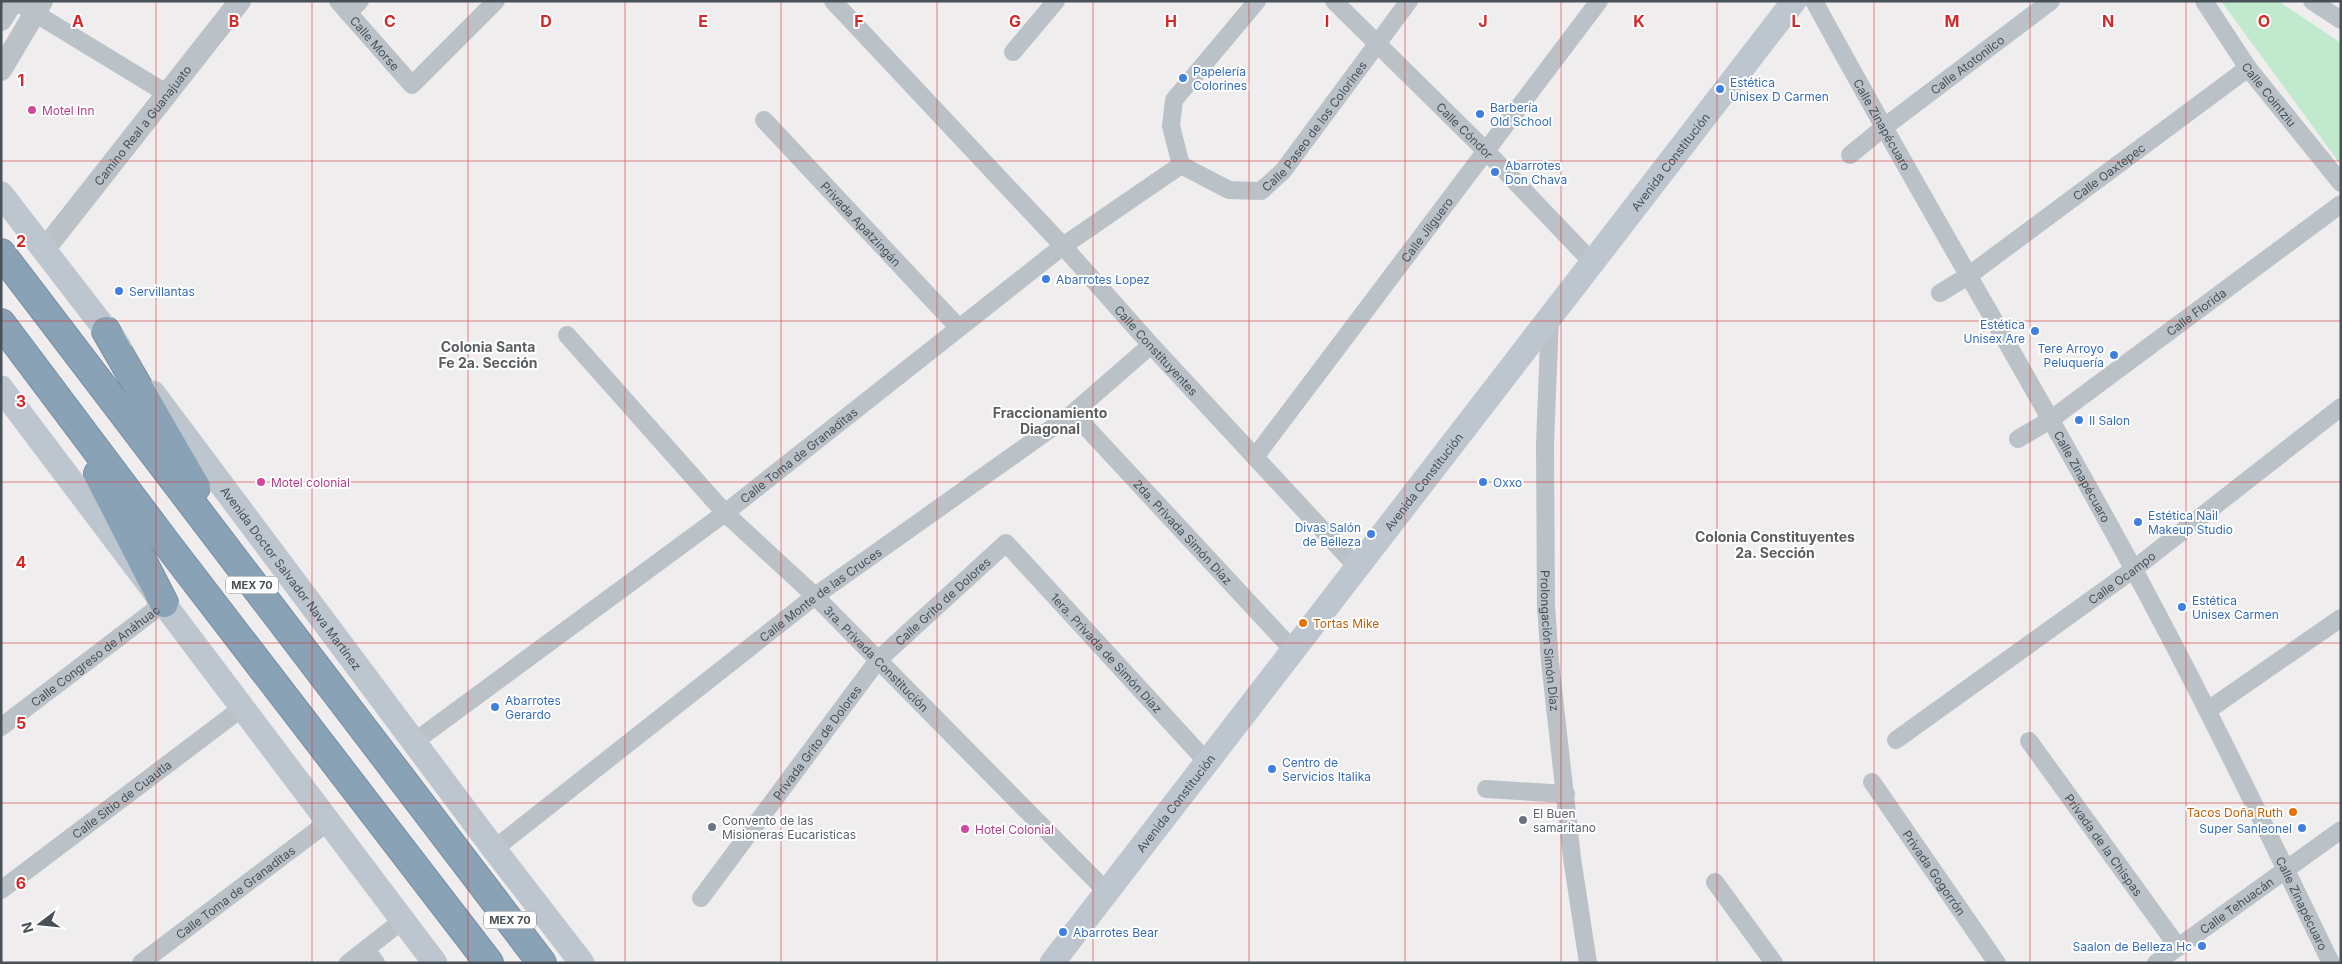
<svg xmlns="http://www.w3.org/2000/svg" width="2342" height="964" font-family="Inter,sans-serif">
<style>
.green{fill:#c0e9ce}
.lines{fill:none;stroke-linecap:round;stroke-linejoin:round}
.motorway-casing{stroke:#768da2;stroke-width:30}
.minor{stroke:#bac2c8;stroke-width:18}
.tertiary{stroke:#bac2c8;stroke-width:22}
.secondary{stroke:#bdc6cf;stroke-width:25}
.motorway{stroke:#8aa2b6;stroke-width:28}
.grid{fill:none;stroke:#d62828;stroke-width:1;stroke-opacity:0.55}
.shop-dot{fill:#3f7fe0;stroke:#fff;stroke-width:2}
.hotel-dot{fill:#d1479c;stroke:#fff;stroke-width:2}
.food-dot{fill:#e8710a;stroke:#fff;stroke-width:2}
.worship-dot{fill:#6b7280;stroke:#fff;stroke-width:2}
.labels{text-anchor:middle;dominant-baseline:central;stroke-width:4;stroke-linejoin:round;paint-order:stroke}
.shield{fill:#fff;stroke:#7f858a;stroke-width:1}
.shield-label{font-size:11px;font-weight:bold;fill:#485158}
.street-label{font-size:12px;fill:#485158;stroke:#fff}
.shop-label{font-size:12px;fill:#366cbe;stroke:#fff;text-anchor:start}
.hotel-label{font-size:12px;fill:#b23c85;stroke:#fff;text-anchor:start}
.food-label{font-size:12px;fill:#c56008;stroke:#fff;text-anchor:start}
.worship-label{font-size:12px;fill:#5b616d;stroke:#fff;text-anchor:start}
.neighbourhood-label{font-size:14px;font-weight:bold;fill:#5b5e61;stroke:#fff}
.grid-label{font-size:16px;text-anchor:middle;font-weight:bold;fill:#d62828;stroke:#fff;stroke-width:4;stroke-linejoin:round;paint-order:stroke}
</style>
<rect width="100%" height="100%" fill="#efeded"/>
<path class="green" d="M2221,1H2278L2341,43V165Z"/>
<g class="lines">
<defs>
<g id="motorway">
<path d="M1,253L542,963"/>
<path d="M1,323L167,544L489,963"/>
<path d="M106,331L196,487"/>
<path d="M98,474L164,603"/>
</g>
</defs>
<use href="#motorway" class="motorway-casing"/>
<g class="minor">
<path d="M15,1L166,93"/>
<path id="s1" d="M338,1L412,85L496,1"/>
<path id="s2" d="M833,1L1063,246L1151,345L1357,567"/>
<path id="s3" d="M1257,1L1174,100L1171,126L1181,165L1229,190L1261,191L1283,171L1409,1"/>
<path id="s4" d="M1334,1L1486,151L1592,262"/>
<path id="s5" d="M1814,1C1918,193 2031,379 2134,570C2204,699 2267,831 2331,963"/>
<path id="s6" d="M2204,1L2248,68L2341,183"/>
<path d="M2312,1L2341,20"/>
<path d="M348,13L360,1"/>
<path d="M1013,52L1056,1"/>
<path id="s7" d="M764,120L958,327"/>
<path id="s8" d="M1850,155L1883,128L2051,1"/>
<path id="s9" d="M1940,293L1968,276L2248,68"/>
<path id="s10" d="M1550,317L1545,444L1546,606L1550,662L1572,858L1588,963"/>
<path id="s11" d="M567,335L725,513L815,596L1107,892"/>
<path id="s12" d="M1073,413L1293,650"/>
<path id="s13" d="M2018,439L2050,420L2341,204"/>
<path id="s14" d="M1255,457L1599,1"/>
<path d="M2208,710L2341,618"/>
<path id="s15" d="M1,727L164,603"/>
<path id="s16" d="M1896,740L2134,569L2341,407"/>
<path id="s17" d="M2029,741L2178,947"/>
<path id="s18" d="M414,742L725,513L1063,246L1181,165"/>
<path id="s19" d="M1872,782L1997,963"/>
<path d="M1486,789L1566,794"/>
<path id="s20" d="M494,849L815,596L1073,413L1151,345"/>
<path d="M1715,882L1774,963"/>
<path id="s21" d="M1,890L242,708"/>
<path id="s22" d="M701,898L878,660L1006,543L1207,762"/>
<path d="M366,949L376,963"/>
<path id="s23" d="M141,963L328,822"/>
<path d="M348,963L403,920"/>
<path id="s24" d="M2156,963L2341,830"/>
</g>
<g class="tertiary">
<path d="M1,20L13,1"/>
<path d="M1,70L42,1"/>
<path id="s25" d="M44,250L240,1"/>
</g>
<g class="secondary">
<path d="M1,194L119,347"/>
<path d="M1,388L435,963"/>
<path id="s26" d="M153,393L494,849L582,963"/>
<path id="s27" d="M1052,963L1794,1"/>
</g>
<use href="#motorway" class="motorway"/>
</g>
<path class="grid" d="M156,1V963M312,1V963M468,1V963M625,1V963M781,1V963M937,1V963M1093,1V963M1249,1V963M1405,1V963M1561,1V963M1717,1V963M1874,1V963M2030,1V963M2186,1V963M1,161H2341M1,321H2341M1,482H2341M1,643H2341M1,803H2341"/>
<g class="shop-dot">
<circle cx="1183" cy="78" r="5"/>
<circle cx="1720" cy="89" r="5"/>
<circle cx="1480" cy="114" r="5"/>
<circle cx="1495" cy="172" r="5"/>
<circle cx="1046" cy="279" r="5"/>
<circle cx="119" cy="291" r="5"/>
<circle cx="2035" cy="331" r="5"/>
<circle cx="2114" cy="355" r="5"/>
<circle cx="2079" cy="420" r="5"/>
<circle cx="1483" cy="482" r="5"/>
<circle cx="2138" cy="522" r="5"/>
<circle cx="1371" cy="534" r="5"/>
<circle cx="2182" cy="607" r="5"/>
<circle cx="495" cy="707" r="5"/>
<circle cx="1272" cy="769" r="5"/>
<circle cx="2302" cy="828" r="5"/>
<circle cx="1063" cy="932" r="5"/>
<circle cx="2202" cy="946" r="5"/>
</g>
<g class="hotel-dot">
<circle cx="32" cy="110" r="5"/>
<circle cx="261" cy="482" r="5"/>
<circle cx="965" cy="829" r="5"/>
</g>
<g class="food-dot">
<circle cx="1303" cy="623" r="5"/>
<circle cx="2293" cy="812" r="5"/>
</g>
<g class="worship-dot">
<circle cx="1523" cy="820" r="5"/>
<circle cx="712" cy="827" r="5"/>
</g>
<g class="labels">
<g class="shield">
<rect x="226" y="576.5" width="52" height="17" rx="4"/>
<rect x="484" y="911.5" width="52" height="17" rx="4"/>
</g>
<g class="shield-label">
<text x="252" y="585">MEX 70</text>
<text x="510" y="920">MEX 70</text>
</g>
<g class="street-label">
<text stroke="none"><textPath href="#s1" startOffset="56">Calle Morse</textPath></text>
<text stroke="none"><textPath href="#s8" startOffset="148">Calle Atotonilco</textPath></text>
<text stroke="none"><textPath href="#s6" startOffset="114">Calle Cointziu</textPath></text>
<text stroke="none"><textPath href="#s3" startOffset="366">Calle Paseo de los Colorines</textPath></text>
<text stroke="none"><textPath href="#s25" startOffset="159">Camino Real a Guanajuato</textPath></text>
<text stroke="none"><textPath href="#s5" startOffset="141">Calle Zinapécuaro</textPath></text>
<text stroke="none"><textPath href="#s4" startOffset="184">Calle Cóndor</textPath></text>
<text stroke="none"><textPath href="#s27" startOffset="1012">Avenida Constitución</textPath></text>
<text stroke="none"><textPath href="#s9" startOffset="208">Calle Oaxtepec</textPath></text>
<text stroke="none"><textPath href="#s7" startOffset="142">Privada Apatzingán</textPath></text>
<text stroke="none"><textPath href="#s14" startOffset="285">Calle Jilguero</textPath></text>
<text stroke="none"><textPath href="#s13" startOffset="219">Calle Florida</textPath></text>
<text stroke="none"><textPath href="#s2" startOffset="476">Calle Constituyentes</textPath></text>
<text stroke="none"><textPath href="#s18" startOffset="480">Calle Toma de Granaditas</textPath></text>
<text stroke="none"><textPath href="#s5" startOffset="546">Calle Zinapécuaro</textPath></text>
<text stroke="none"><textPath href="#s27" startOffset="608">Avenida Constitución</textPath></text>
<text stroke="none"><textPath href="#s12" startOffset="162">2da. Privada Simón Díaz</textPath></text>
<text stroke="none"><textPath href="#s16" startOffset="278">Calle Ocampo</textPath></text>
<text stroke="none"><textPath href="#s26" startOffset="231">Avenida Doctor Salvador Nava Martínez</textPath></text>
<text stroke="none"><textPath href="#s20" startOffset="414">Calle Monte de las Cruces</textPath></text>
<text stroke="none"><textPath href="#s22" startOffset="384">Calle Grito de Dolores</textPath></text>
<text stroke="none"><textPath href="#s10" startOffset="324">Prolongación Simón Díaz</textPath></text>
<text stroke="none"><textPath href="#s22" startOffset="619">1era. Privada de Simón Díaz</textPath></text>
<text stroke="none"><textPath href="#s15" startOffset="118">Calle Congreso de Anáhuac</textPath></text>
<text stroke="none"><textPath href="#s11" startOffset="448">3ra. Privada Constitución</textPath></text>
<text stroke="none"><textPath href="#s22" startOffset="194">Privada Grito de Dolores</textPath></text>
<text stroke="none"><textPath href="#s21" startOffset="151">Calle Sitio de Cuautla</textPath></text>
<text stroke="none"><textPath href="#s27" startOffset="202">Avenida Constitución</textPath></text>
<text stroke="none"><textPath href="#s17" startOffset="128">Privada de la Chispas</textPath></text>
<text stroke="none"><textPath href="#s19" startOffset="110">Privada Gogorrón</textPath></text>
<text stroke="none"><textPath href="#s23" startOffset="118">Calle Toma de Granaditas</textPath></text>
<text stroke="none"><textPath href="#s5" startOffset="1026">Calle Zinapécuaro</textPath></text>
<text stroke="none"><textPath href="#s24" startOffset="99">Calle Tehuacán</textPath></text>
</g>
<g class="shop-label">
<text x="1193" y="71">Papelería<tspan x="1193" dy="14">Colorines</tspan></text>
<text x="1730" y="82">Estética<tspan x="1730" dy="14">Unisex D Carmen</tspan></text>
<text x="1490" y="107">Barbería<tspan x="1490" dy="14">Old School</tspan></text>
<text x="1505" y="165">Abarrotes<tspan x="1505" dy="14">Don Chava</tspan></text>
<text x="1056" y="279">Abarrotes Lopez</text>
<text x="129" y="291">Servillantas</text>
<text x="2025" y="324" text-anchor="end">Estética<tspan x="2025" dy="14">Unisex Are</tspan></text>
<text x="2104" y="348" text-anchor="end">Tere Arroyo<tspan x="2104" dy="14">Peluquería</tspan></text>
<text x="2089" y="420">Il Salon</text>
<text x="1493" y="482">Oxxo</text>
<text x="2148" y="515">Estética Nail<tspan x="2148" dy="14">Makeup Studio</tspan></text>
<text x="1361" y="527" text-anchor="end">Divas Salón<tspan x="1361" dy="14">de Belleza</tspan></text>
<text x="2192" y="600">Estética<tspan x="2192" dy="14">Unisex Carmen</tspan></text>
<text x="505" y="700">Abarrotes<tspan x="505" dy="14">Gerardo</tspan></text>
<text x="1282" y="762">Centro de<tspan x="1282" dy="14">Servicios Italika</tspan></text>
<text x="2292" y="828" text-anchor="end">Super Sanleonel</text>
<text x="1073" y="932">Abarrotes Bear</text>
<text x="2192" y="946" text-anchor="end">Saalon de Belleza Hc</text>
</g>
<g class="hotel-label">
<text x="42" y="110">Motel Inn</text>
<text x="271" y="482">Motel colonial</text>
<text x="975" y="829">Hotel Colonial</text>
</g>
<g class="food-label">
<text x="1313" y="623">Tortas Mike</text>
<text x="2283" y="812" text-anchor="end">Tacos Doña Ruth</text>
</g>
<g class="worship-label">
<text x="1533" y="813">El Buen<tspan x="1533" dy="14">samaritano</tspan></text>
<text x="722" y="820">Convento de las<tspan x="722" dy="14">Misioneras Eucaristicas</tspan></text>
</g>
<g class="neighbourhood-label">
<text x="488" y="346">Colonia Santa<tspan x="488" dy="16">Fe 2a. Sección</tspan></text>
<text x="1050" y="412">Fraccionamiento<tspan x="1050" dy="16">Diagonal</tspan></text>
<text x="1775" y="536">Colonia Constituyentes<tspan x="1775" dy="16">2a. Sección</tspan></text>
</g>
</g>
<g class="grid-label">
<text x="78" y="27">A</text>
<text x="234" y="27">B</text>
<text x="390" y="27">C</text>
<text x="546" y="27">D</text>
<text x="703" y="27">E</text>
<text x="859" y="27">F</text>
<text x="1015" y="27">G</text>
<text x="1171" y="27">H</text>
<text x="1327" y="27">I</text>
<text x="1483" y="27">J</text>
<text x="1639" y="27">K</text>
<text x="1796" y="27">L</text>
<text x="1952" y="27">M</text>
<text x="2108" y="27">N</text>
<text x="2264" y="27">O</text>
<text x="21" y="86">1</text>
<text x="21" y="247">2</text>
<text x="21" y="407">3</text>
<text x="21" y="568">4</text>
<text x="21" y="729">5</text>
<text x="21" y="889">6</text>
</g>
<rect width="2342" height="964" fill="none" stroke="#485158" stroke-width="5"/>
<g transform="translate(40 924) rotate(254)" stroke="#ffffff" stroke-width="4" paint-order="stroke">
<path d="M0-4L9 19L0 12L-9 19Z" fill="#485158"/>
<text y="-8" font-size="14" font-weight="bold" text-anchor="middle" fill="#485158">N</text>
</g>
</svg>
